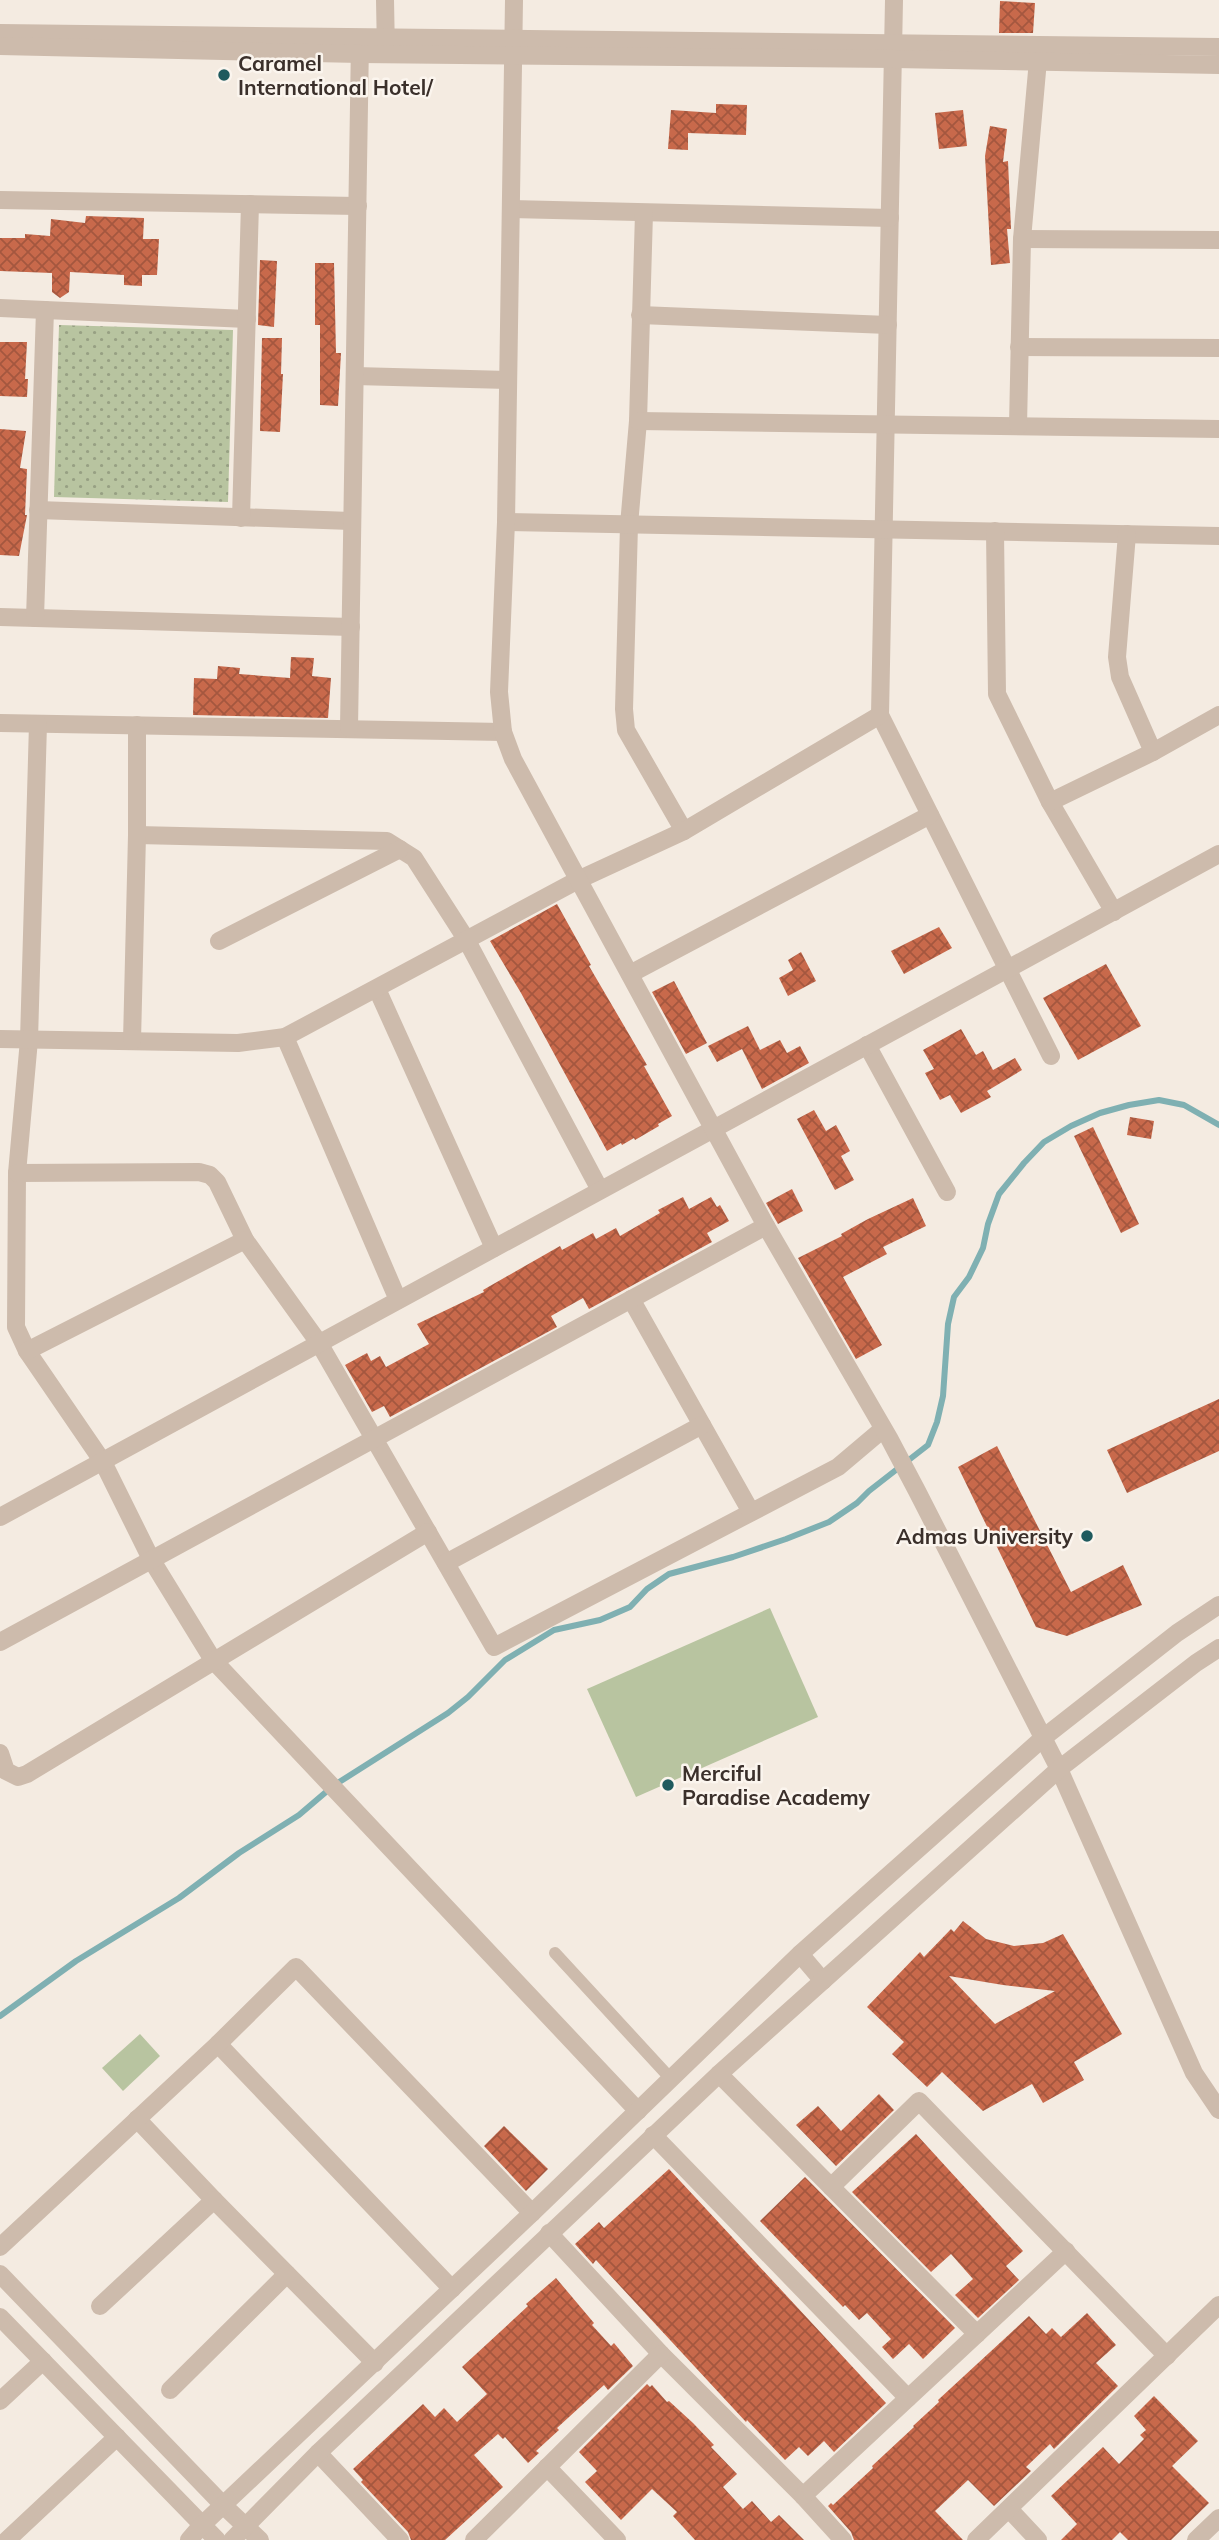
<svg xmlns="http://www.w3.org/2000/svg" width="1219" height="2540" font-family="Mulish,sans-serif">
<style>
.green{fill:#b8c4a0}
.park{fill:url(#park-dots)}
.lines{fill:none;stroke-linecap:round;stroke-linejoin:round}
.stream{stroke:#7fb0b2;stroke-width:6}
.building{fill:url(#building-cross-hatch);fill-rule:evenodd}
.service{stroke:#cdbbac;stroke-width:12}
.minor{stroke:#cdbbac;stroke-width:18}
.tertiary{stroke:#cdbbac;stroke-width:18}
.poi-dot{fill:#1f5a5e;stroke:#fbf5ee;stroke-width:2.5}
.labels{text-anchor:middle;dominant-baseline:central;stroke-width:5;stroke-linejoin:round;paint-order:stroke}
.poi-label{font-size:21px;font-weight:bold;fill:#3b302b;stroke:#fbf5ee;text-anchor:start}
</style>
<defs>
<pattern id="park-dots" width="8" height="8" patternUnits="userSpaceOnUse" patternTransform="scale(1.75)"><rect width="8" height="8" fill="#b8c4a0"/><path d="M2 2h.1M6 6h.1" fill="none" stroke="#97a083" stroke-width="1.8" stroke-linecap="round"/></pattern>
<pattern id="building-cross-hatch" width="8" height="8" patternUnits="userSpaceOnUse" patternTransform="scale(1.75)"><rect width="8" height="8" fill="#c8694b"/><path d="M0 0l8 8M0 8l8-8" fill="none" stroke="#a4573f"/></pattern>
</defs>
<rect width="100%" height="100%" fill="#f4ebe1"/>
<g class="green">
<path d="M770,1608L818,1717L636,1797L587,1689Z"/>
<path d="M140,2034L160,2056L123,2091L102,2068Z"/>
</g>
<path class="park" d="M59,325L233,330L228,502L54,497Z"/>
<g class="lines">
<path class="stream" d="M0,2016L76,1961L179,1898L239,1853L299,1815L333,1786L448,1713L468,1697L505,1660L554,1630L600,1620L630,1607L647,1589L669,1574L733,1557L786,1539L829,1522L857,1503L869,1491L928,1445L937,1422L943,1396L948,1324L954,1297L969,1277L983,1248L988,1224L999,1194L1024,1163L1044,1142L1071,1126L1100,1113L1129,1105L1159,1100L1184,1105L1219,1125"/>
</g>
<g class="building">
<path d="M1000,1L1035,3L1033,33H999Z"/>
<path d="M716,104L747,105L746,135L688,133V150L668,149L671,110L716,113Z"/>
<path d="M963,110L967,146L939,149L935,113Z"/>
<path d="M990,126L1007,129L1003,162L1008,161L1011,229H1007L1010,263L991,265L985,156Z"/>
<path d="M86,216L144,218L143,239H159L157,275H142V286L124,285V275L70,272L69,292L60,298L52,292V273L0,271V238H25V234L50,236L51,219L85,223Z"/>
<path d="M260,260L277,261L274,327L258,325Z"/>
<path d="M315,263H334L336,353H341L338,406L320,405V325H315Z"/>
<path d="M262,338H282L281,374H283L280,432L260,431Z"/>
<path d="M0,342H27L25,379H28L27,397L0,396Z"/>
<path d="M0,429L26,431L20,468L27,469L25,515H27L19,556L0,555Z"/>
<path d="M291,657L314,658L312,676L331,678L328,718L193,715L194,678L217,679L218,666L240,668L239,674L290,678Z"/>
<path d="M557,904L591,965L589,966L647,1065L644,1066L672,1116L658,1124L659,1126L635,1140L634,1138L622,1145L621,1143L607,1151L521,993L490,941Z"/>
<path d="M939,927L952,948L904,974L891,951Z"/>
<path d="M801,952L816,981L788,996L779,978L793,970L788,960Z"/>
<path d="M1106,964L1141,1026L1078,1060L1043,998Z"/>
<path d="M674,981L707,1043L686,1054L652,992Z"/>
<path d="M748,1026L760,1050L780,1040L787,1053L800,1046L809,1063L762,1089L742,1049L717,1062L708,1046Z"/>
<path d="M961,1029L976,1055L983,1051L993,1070L1015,1058L1022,1070L987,1091L991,1097L961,1113L950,1095L940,1100L925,1073L934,1069L923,1050Z"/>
<path d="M814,1110L826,1131L836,1125L850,1151L841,1156L854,1180L835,1190L797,1119Z"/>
<path d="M1130,1117L1154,1121L1151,1139L1127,1135Z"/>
<path d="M1093,1127L1139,1224L1121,1233L1074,1136Z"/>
<path d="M792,1189L803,1211L778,1224L766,1203Z"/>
<path d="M683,1197L689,1209L711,1197L717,1207L720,1205L729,1221L707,1233L712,1242L589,1309L583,1298L551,1316L557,1327L390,1417L384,1406L372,1412L345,1365L367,1353L371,1361L380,1356L386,1367L429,1344L417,1324L484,1292L483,1290L560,1246L562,1250L593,1233L596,1239L616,1228L620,1236L660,1213L658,1210Z"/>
<path d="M913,1198L926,1226L883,1247L887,1254L843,1277L882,1345L856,1359L798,1258L842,1236L841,1234L868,1219Z"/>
<path d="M1219,1399V1451L1127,1493L1107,1450Z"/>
<path d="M997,1446L1071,1592L1123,1565L1142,1605L1067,1636L1036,1627L958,1467Z"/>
<path d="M963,1921L986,1939L1014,1946L1043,1943L1063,1934L1122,2034L1074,2062L1084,2080L1043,2103L1032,2084L983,2111L942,2072L927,2087L892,2054L904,2042L867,2007L920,1952L924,1957L951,1929L954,1932ZM949,1976L1003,1985L1055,1991L995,2024Z"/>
<path d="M879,2094L894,2110L836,2166L796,2125L818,2106L841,2131Z"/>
<path d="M504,2126L548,2169L526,2191L484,2146Z"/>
<path d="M916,2134L1023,2251L1006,2266L1019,2280L978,2318L955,2295L973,2279L951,2254L931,2272L852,2192Z"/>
<path d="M669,2169L886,2403L834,2452L824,2441L808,2456L799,2447L785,2460L747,2420L746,2422L596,2260L593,2264L575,2244L599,2222L604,2228Z"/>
<path d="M805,2177L955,2328L923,2359L909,2344L893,2359L882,2347L891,2339L867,2313L859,2320L845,2305L843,2307L760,2221Z"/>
<path d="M556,2278L594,2323L592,2325L611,2346L614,2343L633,2366L608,2390L604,2385L557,2428L559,2430L536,2451L539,2453L528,2463L505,2437L503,2439L498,2434L474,2455L503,2487L445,2540H411L408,2532L361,2482L363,2480L353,2469L423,2404L435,2417L444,2408L457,2422L487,2394L462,2367L528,2306L526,2304Z"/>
<path d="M1087,2313L1116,2345L1096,2363L1118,2386L1054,2449L1050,2444L1026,2467L1031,2471L994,2506L968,2480L935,2511L963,2540H854L851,2532L828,2506L831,2503L833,2505L873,2468L872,2466L914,2427L913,2426L939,2402L938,2400L1029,2316L1046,2334L1052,2328L1061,2337Z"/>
<path d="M647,2384L650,2387L652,2385L667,2402L669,2401L693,2423L714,2445L711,2447L737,2474L723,2487L743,2509L752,2501L771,2522L779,2515L804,2540H695L673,2516L677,2512L652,2489L621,2520L585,2482L597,2471L579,2452Z"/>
<path d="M1154,2396L1198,2441L1172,2466L1209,2503L1171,2540H1128L1120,2532L1112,2540H1061L1077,2524L1051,2496L1103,2447L1119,2464L1144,2439L1140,2435L1146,2430L1134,2416Z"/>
</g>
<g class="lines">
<path class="service" d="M555,1953L671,2079"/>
<g class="minor">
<path d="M385,0L386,52"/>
<path d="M894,0L880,715L1051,1056"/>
<path d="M0,200L358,206"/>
<path d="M511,209L890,218"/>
<path d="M644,213L638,421L629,525L624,709L626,730L684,831"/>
<path d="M1022,239L1219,240"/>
<path d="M0,308L247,319"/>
<path d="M640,315L888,325"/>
<path d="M1019,347L1219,348"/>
<path d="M355,376L508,380"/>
<path d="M638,421L1219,429"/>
<path d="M1018,426L1022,239L1039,49"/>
<path d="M38,510L351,521"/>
<path d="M241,518L250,204"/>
<path d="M506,522L1219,536"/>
<path d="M995,531L997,694L1050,802L1114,912"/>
<path d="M1127,534L1117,657L1120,677L1153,752"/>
<path d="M0,617L351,627"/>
<path d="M35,618L45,310"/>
<path d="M0,723L503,732"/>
<path d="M38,724L29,1040L17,1173L16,1327L27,1351L103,1462L151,1559L213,1660L638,2111"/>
<path d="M349,728L360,42"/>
<path d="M1050,802L1153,752L1219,715"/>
<path d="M137,835L387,841L414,858L466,939L600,1190"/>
<path d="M219,941L400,849"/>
<path d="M630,974L930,815"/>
<path d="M377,989L494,1248"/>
<path d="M285,1037L398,1300"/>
<path d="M0,1039L238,1043L285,1037L578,880L684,831L880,715"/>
<path d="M132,1041L137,835V725"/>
<path d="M867,1045L947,1192"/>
<path d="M17,1173L199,1172L210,1175L217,1182L245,1240L319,1343L494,1647L838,1467L883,1429"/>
<path d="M631,1299L751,1512"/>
<path d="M27,1351L245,1240"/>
<path d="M0,1517L1219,854"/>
<path d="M446,1563L702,1425"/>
<path d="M0,1642L766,1226"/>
<path d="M0,1753L6,1771L18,1777L27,1774L428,1532"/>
<path d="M218,2044L452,2289"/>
<path d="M719,2074L977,2334"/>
<path d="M137,2119L214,2200L375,2363"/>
<path d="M653,2135L908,2398"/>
<path d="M831,2187L919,2101L1167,2356"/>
<path d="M549,2233L661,2354L803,2496L843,2540"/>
<path d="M0,2247L218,2044L296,1967L532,2213"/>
<path d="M100,2306L214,2200"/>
<path d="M170,2390L287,2274"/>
<path d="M0,2401L43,2361"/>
<path d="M318,2453L400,2540"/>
<path d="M547,2467L617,2540"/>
<path d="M803,2496L1066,2251"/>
<path d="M1009,2509L1038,2540"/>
<path d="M7,2540L117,2437"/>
<path d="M474,2540L661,2354"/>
<path d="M976,2540L1219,2305"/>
<path d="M1196,2540L1219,2518"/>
</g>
<g class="tertiary">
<path d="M514,0L506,522L499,692L503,732L513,759L766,1226L889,1438L917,1491L1059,1769L1194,2073L1219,2110"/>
<path d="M0,33L1219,47"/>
<path d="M0,46L360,54L894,59L1219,65"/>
<path d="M800,1954L823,1981"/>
<path d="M0,2274L223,2505L260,2540"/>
<path d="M0,2317L217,2540"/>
<path d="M189,2540L202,2525L532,2213L800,1954L1043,1738L1177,1633L1219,1605"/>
<path d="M232,2540L318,2453L719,2074L1059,1769L1196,1663L1219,1648"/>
</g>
</g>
<g class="poi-dot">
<circle cx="224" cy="75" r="7"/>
<circle cx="1087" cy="1536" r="7"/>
<circle cx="668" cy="1785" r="7"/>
</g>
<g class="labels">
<g class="poi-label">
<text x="238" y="63">Caramel<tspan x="238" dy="24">International Hotel/</tspan></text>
<text x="1073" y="1536" text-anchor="end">Admas University</text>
<text x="682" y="1773">Merciful<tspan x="682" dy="24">Paradise Academy</tspan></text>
</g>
</g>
</svg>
